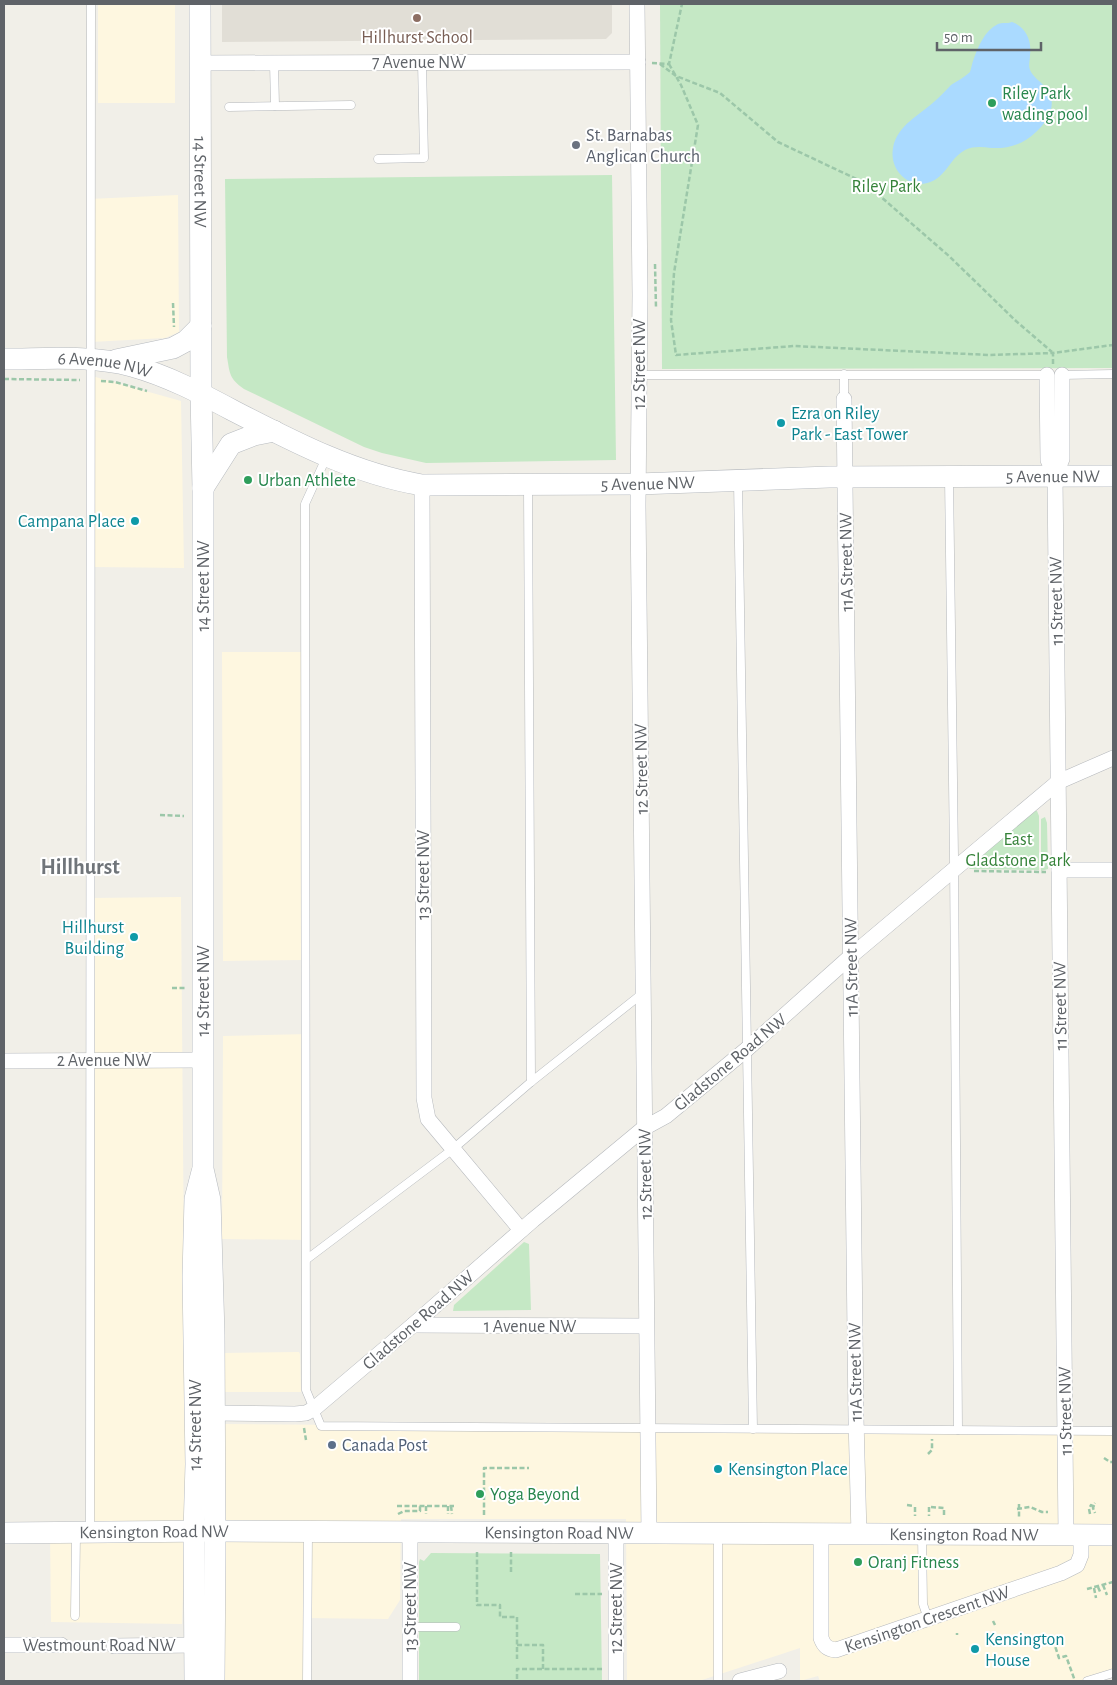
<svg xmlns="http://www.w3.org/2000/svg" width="1117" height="1685" font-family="'Alegreya Sans',sans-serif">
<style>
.commercial{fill:#fef7e0}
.education{fill:#e1ded6}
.green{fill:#c5e8c5}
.water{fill:#aadaff}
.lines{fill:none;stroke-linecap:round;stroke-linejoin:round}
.lane-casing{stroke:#b5b8bc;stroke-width:9}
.street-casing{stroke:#b5b8bc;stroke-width:16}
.secondary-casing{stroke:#b6babf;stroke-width:22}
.path{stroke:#9cc7a9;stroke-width:2.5;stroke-dasharray:5 2.5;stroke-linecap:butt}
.lane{stroke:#fff;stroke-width:8}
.street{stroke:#fff;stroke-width:15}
.secondary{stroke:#fff;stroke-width:21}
.education-dot{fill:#8d6e63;stroke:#fff;stroke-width:2}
.leisure-dot{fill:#2e9e5b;stroke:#fff;stroke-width:2}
.worship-dot{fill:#6b7280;stroke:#fff;stroke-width:2}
.culture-dot{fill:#0f9aa8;stroke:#fff;stroke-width:2}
.service-dot{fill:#5c6f8a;stroke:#fff;stroke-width:2}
.labels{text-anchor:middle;stroke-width:4;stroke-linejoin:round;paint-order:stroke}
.education-label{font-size:18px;fill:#785e54;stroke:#fff}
.street-label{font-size:18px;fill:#5f6368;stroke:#fff}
.leisure-label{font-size:18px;fill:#27864d;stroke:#fff;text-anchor:start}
.worship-label{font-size:18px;fill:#5b616d;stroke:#fff;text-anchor:start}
.park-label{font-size:18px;fill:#348238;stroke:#fff}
.culture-label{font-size:18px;fill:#0d838f;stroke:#fff;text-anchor:start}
.service-label{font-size:18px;fill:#4e5e75;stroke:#fff;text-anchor:start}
.district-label{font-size:22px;font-weight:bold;fill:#70757a;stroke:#fff}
</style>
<rect width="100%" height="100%" fill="#f1efe8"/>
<g class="commercial">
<rect x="98" y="4" width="77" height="99"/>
<polygon points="178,195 179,332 165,338 91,342 89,199"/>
<polygon points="92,376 181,401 184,568 93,567"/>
<polygon points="222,652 308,652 305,960 223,961"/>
<polygon points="181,897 186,1507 182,1624 51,1622 50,1532 89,1531 90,898"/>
<polygon points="309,1034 310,1240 222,1239 223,1036"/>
<polygon points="299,1352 300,1354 301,1392 223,1392 223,1353"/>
<polygon points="220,1424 1113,1431 1113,1674 1091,1681 820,1681 818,1676 800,1681 800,1648 699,1681 627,1681 626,1519 401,1519 400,1600 388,1619 304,1618 304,1681 220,1681"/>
</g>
<polygon class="education" points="222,4 612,4 612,33 606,39 222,42"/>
<g class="green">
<polygon points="660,4 1113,4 1113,368 662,369"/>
<path d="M612,175L616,460L426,463L382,453L364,447L244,389C229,378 230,374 227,357L225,179Z"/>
<polygon points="1033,811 1037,811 1039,816 1039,870 970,869 967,866"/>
<polygon points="1045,817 1047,823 1048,869 1041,871 1041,819"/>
<polygon points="524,1242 529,1244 531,1310 453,1311 454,1305"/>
<polygon points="431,1553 600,1554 602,1681 419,1681 419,1562 420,1559 424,1561"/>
</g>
<path class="water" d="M1012,22C1026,27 1032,41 1030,55C1030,61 1028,65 1030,70C1033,77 1040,81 1045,87C1059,102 1049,120 1036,132C1024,144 1008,149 991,148C982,147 974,146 965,150C954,156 950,166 942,174C920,197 888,176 893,148C897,125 920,115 935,101C941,96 946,90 951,85C957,81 965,77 970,72C971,69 972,64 973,61C978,47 984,31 998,24C1002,22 1007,24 1012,22Z"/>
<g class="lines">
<defs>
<g id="lane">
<polyline points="274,63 275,106"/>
<polyline points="229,107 351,105"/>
<polyline points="378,159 424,158 422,62"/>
<polyline points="844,374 844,399"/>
<polyline points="639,375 1049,375"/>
<polyline points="1061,375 1113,374"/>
<polyline points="326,458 305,504 306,1390 321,1426 1113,1431"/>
<polyline points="949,477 954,857 958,1430"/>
<polyline points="738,481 753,1429"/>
<polyline points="528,486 531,1082"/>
<polyline points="307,1259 453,1149 531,1082 643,993"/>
<polyline points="90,1532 91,4"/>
<polyline points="718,1534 718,1681"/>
<polyline points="922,1535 923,1604 928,1619"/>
<polyline points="75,1616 76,1534"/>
<polyline points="410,1627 456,1627"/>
<polyline points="307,1681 308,1533"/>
<polyline points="1087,1681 1113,1673"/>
</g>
<g id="street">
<polyline points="637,4 640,295 638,505 649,1534"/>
<polyline points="200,63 638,62"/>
<polyline points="1047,375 1048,460 1055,476 1066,1535"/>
<polyline points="844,399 856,1418 859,1535"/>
<polyline points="1055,476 1062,459 1062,375"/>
<polyline points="422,485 424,1098 428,1119 521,1230"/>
<polyline points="1059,870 1113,870"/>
<polyline points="4,1061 203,1060"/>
<polyline points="413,1325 646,1326"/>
<polyline points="215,1413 295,1414 306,1413 315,1408 413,1325 533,1220 644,1128 666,1116 747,1049 851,956 1058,782 1113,758"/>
<polyline points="410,1533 410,1681"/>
<polyline points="616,1534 616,1681"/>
<path d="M821,1535V1638C824,1646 827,1649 836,1650L1061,1573L1077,1565L1081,1555V1535"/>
<polyline points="4,1645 61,1645"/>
<polyline points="114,1646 195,1645"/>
<polyline points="740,1681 779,1671"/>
</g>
<g id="secondary">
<path id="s1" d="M200,4L201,393L203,488V1169L210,1200L214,1334L215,1552L214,1681"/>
<path id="s2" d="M4,359C46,359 90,355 132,366C168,376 200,393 232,410C292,441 355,474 422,485L638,484L829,477L1113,476"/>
<polyline points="116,360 173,348 186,341 201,326"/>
<polyline points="203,488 231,444 254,435 274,431"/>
<path id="s3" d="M4,1533L215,1531L1113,1535"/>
<polyline points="195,1681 194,1532 196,1464 193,1277 195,1199 202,1172"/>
</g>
</defs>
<use href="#lane" class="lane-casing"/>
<use href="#street" class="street-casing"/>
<use href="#secondary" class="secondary-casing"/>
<g class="path">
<polyline points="652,63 669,64 682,4"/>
<polyline points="660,64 676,76 720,93 778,142 865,183 949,256 1016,321 1052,352"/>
<polyline points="669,64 681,85 698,125 674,273 671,320 676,355 794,346 990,355 1053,353"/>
<polyline points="655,264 656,308"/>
<polyline points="173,303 174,327"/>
<polyline points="1053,364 1053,353 1113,345"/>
<polyline points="4,379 80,380"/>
<polyline points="101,381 115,382 147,391"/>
<polyline points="160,815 184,816"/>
<polyline points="974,871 1046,872"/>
<polyline points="172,988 185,988"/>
<polyline points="304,1428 306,1440"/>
<polyline points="928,1454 932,1450 932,1439"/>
<polyline points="1104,1458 1110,1462 1113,1462"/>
<polyline points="1019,1504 1019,1517"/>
<polyline points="907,1505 914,1506"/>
<polyline points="1094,1505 1093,1508 1095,1513"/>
<polyline points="397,1506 454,1506"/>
<polyline points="426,1506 426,1514"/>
<polyline points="448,1506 448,1514"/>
<polyline points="451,1506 452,1514"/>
<polyline points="915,1507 915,1516"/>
<polyline points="929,1507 929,1516"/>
<polyline points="931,1507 944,1508 944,1516"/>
<polyline points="1017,1509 1030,1507 1042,1512 1048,1512"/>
<polyline points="398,1514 404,1511 420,1511 420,1506"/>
<polyline points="1090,1514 1089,1509 1091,1505 1093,1506 1095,1503"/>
<polyline points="484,1515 484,1468 529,1468"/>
<polyline points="477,1552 477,1605 500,1605 500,1617 517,1617 517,1659"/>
<polyline points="511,1552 511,1573"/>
<polyline points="1103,1585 1107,1595"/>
<polyline points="1098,1587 1101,1594"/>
<polyline points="1094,1588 1096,1598"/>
<polyline points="1087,1589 1113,1582"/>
<polyline points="575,1594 602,1594"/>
<polyline points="993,1621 995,1625"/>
<polyline points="957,1633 957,1635"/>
<polyline points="1053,1640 1059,1658 1066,1656 1075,1681"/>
<polyline points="75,1645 100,1646"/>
<polyline points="517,1645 543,1645 543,1669"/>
<polyline points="517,1679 517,1669 602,1669"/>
</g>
<use href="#lane" class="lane"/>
<use href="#street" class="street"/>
<use href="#secondary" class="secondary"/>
</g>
<circle class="education-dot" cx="417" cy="18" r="5"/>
<g class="leisure-dot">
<circle cx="992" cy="103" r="5"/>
<circle cx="248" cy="480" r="5"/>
<circle cx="480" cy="1494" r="5"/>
<circle cx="858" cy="1562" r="5"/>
</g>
<circle class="worship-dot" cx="576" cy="145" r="5"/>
<g class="culture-dot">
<circle cx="781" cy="423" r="5"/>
<circle cx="135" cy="521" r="5"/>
<circle cx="134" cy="937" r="5"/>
<circle cx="718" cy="1469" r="5"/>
<circle cx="975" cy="1649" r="5"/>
</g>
<circle class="service-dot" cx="332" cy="1445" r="5"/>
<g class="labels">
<g class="education-label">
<text x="417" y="43">Hillhurst School</text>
</g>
<g class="street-label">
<text x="419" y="68">7 Avenue NW</text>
<text dy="6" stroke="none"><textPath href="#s1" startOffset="178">14 Street NW</textPath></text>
<text transform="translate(639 364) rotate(-90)" y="6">12 Street NW</text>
<text dy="6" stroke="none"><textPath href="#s2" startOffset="101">6 Avenue NW</textPath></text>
<text dy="6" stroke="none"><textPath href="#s2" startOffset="1074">5 Avenue NW</textPath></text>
<text dy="6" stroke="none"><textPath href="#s2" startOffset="669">5 Avenue NW</textPath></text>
<text transform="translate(846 562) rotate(-91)" y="6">11A Street NW</text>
<text transform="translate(203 586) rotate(-90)" y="6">14 Street NW</text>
<text transform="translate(1056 601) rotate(-91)" y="6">11 Street NW</text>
<text transform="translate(641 769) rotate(-91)" y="6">12 Street NW</text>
<text transform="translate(423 875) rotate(-90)" y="6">13 Street NW</text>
<text transform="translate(851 967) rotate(-91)" y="6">11A Street NW</text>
<text transform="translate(203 991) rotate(-90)" y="6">14 Street NW</text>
<text transform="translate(1060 1006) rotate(-91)" y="6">11 Street NW</text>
<text x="104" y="1066">2 Avenue NW</text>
<text transform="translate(730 1062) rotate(-40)" y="6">Gladstone Road NW</text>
<text transform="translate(645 1174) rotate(-91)" y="6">12 Street NW</text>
<text transform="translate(418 1320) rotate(-41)" y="6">Gladstone Road NW</text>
<text x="530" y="1332">1 Avenue NW</text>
<text transform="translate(855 1372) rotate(-91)" y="6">11A Street NW</text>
<text transform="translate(1065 1411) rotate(-91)" y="6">11 Street NW</text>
<text transform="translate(195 1425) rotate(-90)" y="6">14 Street NW</text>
<text dy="6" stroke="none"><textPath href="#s3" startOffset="150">Kensington Road NW</textPath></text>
<text dy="6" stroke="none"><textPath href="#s3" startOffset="555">Kensington Road NW</textPath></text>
<text dy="6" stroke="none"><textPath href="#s3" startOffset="960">Kensington Road NW</textPath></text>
<text transform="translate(410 1607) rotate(-90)" y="6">13 Street NW</text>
<text transform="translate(616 1608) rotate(-90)" y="6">12 Street NW</text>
<text transform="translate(927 1619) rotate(-19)" y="6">Kensington Crescent NW</text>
<text x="99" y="1651">Westmount Road NW</text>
</g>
<g class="leisure-label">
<text x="1002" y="99">Riley Park<tspan x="1002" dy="21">wading pool</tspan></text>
<text x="258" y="486">Urban Athlete</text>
<text x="490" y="1500">Yoga Beyond</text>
<text x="868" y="1568">Oranj Fitness</text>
</g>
<g class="worship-label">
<text x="586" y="141">St. Barnabas<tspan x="586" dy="21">Anglican Church</tspan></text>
</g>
<g class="park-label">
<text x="886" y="192">Riley Park</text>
<text x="1018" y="845">East<tspan x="1018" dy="21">Gladstone Park</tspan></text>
</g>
<g class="culture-label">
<text x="791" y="419">Ezra on Riley<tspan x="791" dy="21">Park - East Tower</tspan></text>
<text x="125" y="527" text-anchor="end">Campana Place</text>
<text x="124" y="933" text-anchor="end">Hillhurst<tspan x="124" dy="21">Building</tspan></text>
<text x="728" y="1475">Kensington Place</text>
<text x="985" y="1645">Kensington<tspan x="985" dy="21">House</tspan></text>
</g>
<g class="service-label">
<text x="342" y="1451">Canada Post</text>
</g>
<g class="district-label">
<text x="80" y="874">Hillhurst</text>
</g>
</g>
<rect width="1117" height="1685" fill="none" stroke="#5f6368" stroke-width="10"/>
<path d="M937 42v8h104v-8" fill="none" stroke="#5f6368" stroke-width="2.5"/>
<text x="944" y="42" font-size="15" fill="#5f6368" stroke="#ffffff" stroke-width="4" paint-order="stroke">50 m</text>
</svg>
